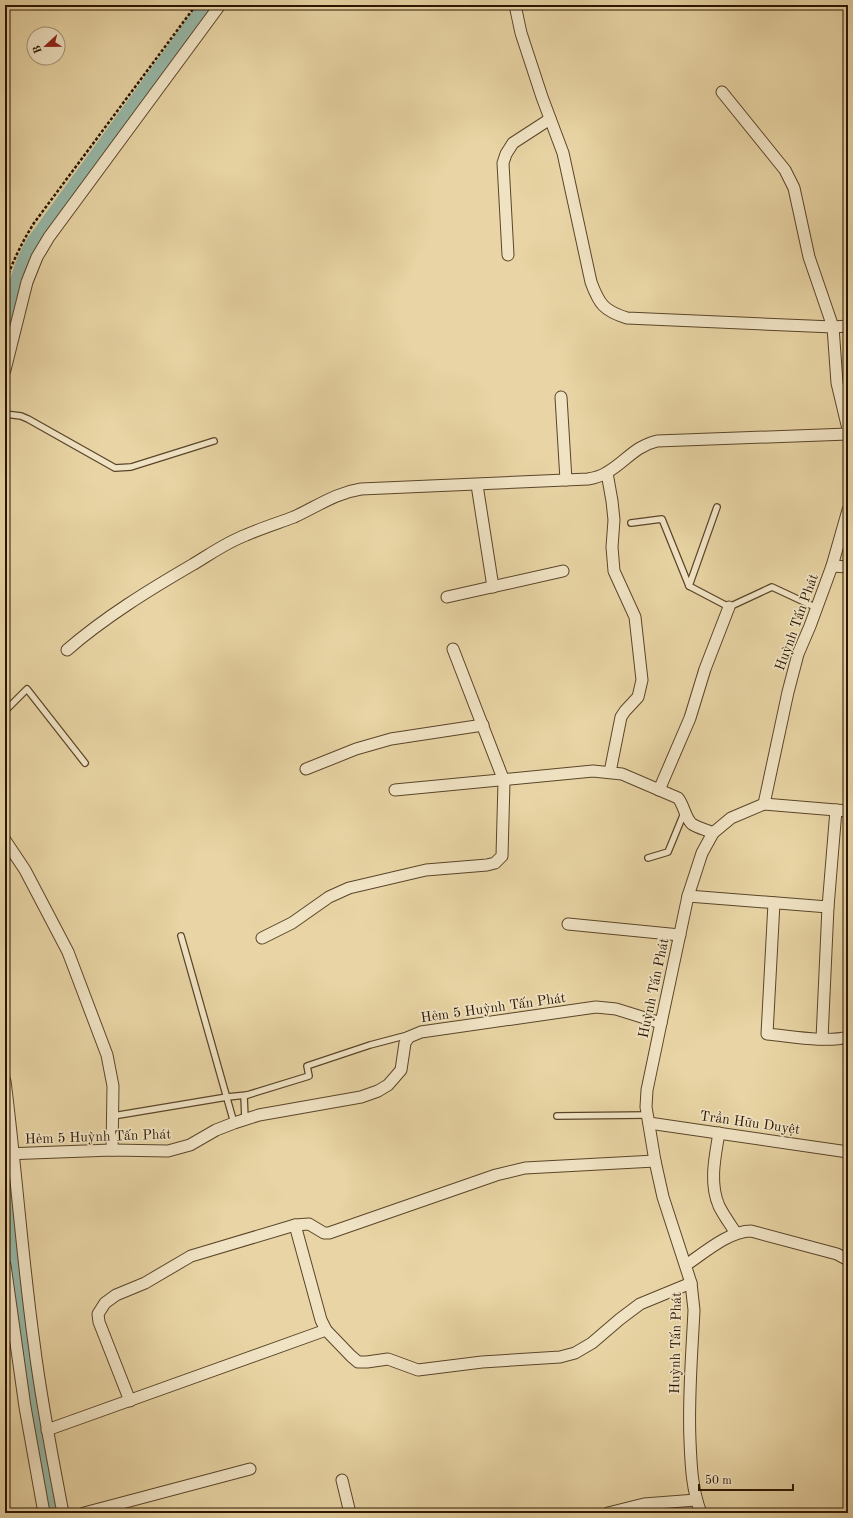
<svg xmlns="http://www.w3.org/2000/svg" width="853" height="1518" font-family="'Old Standard TT',serif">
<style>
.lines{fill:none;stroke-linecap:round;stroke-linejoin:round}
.canal{stroke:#97b8a8;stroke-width:13}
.lane-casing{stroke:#5a4529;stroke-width:8}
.street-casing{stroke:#5a4529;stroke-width:13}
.path{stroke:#2a1500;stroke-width:2.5;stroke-dasharray:3 2;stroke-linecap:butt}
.lane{stroke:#f0e3c4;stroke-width:5.5}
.street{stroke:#f0e3c4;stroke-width:11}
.labels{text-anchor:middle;stroke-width:3.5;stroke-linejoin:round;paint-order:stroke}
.street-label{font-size:14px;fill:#2a1500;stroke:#f0e3c4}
</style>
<rect width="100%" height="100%" fill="#e8d4a4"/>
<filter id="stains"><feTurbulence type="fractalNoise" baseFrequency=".005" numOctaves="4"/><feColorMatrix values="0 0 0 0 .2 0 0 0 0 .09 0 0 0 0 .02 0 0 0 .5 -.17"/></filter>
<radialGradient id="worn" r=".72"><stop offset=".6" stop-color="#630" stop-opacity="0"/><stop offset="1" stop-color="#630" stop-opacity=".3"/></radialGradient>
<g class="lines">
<g class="canal">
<path d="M5,328C12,299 17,268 32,243L205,5"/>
<polyline points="5,1172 37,1433 54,1513"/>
</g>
<defs>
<g id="lane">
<polyline points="5,414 21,416 28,419 115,468 131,467 214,441"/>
<polyline points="717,507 689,586 729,607 772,587 817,608"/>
<polyline points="631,523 662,519 689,586"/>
<polyline points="5,711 27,689 85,763"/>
<polyline points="648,858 668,852 684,813"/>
<polyline points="181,936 234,1123"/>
<polyline points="113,1116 227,1097 247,1095"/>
<polyline points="557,1116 647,1115"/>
<polyline points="245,1119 244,1096 309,1076 307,1066 370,1045 408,1035"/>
</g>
<g id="street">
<path d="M515,5L521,33L542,97L563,153L591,282C599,304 604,311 627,318L833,327L848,326"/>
<polyline points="722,92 785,170 794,188 809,257 833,327 837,383 848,429"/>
<polyline points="508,255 503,163 506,154 513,143 550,119"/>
<polyline points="5,370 27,282 37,257 49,237 220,5"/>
<polyline points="561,397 566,480"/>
<polyline points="607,473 612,501 614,520 612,547 614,571 635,617 642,680 638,697 625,711 621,717 610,772"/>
<polyline points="477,485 493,587"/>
<polyline points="832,566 848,567"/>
<polyline points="447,597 563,571"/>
<path d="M67,650C105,617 149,590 192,565C209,555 227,542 246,535C262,528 278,523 294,517C318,506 335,493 361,489L588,479C594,478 601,476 606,473C626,462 633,447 657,441L848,434"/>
<polyline points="306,769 356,749 391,739 483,725"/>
<path d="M395,790L593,771L622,774L678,798C684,805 685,818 692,824C698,828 707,830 713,833"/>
<polyline points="659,790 690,718 705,669 729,607"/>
<polyline points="764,804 788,692 798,654 810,626 832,566 848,510"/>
<polyline points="5,840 25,870 68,952 107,1055 113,1086 112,1150"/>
<polyline points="688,896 828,907"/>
<path d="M774,903L767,1034C790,1036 826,1043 848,1037"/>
<polyline points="568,924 680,935"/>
<polyline points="262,938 292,923 329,897 349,888 426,870 487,865 495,863 502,856 504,781 453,649"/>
<polyline points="822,1039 828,907 836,810"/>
<path d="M5,1081C16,1168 22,1256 34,1343C41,1400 52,1456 63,1513"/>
<polyline points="649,1123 848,1152"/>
<path d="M719,1133C715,1157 709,1183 719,1206C724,1216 730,1224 736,1233"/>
<polyline points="5,1154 112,1150 168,1151 190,1145 216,1130 234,1123 259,1115 361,1097 378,1091 388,1085 395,1077 401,1070 405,1043 409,1037 421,1032 596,1007 616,1009 661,1023"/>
<polyline points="295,1225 321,1320 326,1330"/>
<polyline points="5,1265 25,1407 44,1513"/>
<path d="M686,1265C704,1253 729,1231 751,1231L837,1254L848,1260"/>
<polyline points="130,1401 99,1322 98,1314 105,1303 116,1295 145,1283 191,1256 295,1225 309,1224 324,1233 329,1233 496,1175 525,1168 655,1161"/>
<polyline points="47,1430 326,1330 351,1356 358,1362 367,1362 388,1359 418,1370 482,1362 560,1357 575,1353 592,1343 620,1319 640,1304 691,1283"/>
<polyline points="342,1480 350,1513"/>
<polyline points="84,1513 250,1469"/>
<polyline points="608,1513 644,1504 696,1500"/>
<path d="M701,1513C692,1490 691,1466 690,1441C688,1397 692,1353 694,1310L691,1283L663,1197L655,1161L646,1107L647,1090L661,1023L688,896L702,853L713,833L731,818L764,804L848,811"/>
</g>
</defs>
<use href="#lane" class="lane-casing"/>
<use href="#street" class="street-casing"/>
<path class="path" d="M5,283C13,261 22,242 34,223L196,5"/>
<use href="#lane" class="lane"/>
<use href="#street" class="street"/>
</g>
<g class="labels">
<g class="street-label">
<text transform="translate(796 622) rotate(-70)" y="5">Huỳnh Tấn Phát</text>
<text transform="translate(653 988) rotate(-78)" y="5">Huỳnh Tấn Phát</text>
<text transform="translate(493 1007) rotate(-8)" y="5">Hẻm 5 Huỳnh Tấn Phát</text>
<text transform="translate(750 1122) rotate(8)" y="5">Trần Hữu Duyệt</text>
<text transform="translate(98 1136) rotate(-2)" y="5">Hẻm 5 Huỳnh Tấn Phát</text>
<text transform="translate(675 1343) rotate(-89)" y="5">Huỳnh Tấn Phát</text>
</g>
</g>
<rect width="853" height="1518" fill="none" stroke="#e8d4a4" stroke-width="20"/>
<rect x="6" y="6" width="841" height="1506" fill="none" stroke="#2a1500" stroke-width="2"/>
<rect x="10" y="10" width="833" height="1498" fill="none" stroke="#2a1500"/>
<g transform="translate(46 46) rotate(248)"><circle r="19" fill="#f0e3c4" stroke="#a19176"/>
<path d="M0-3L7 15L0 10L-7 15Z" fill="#8f2418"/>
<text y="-6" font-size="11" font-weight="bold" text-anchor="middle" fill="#2a1500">B</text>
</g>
<path d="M699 1484v6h94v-6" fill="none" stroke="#2a1500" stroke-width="2"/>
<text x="705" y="1484" font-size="12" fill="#2a1500" stroke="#f0e3c4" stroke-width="3" paint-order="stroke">50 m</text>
<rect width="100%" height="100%" filter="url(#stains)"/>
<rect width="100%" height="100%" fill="url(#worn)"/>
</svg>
